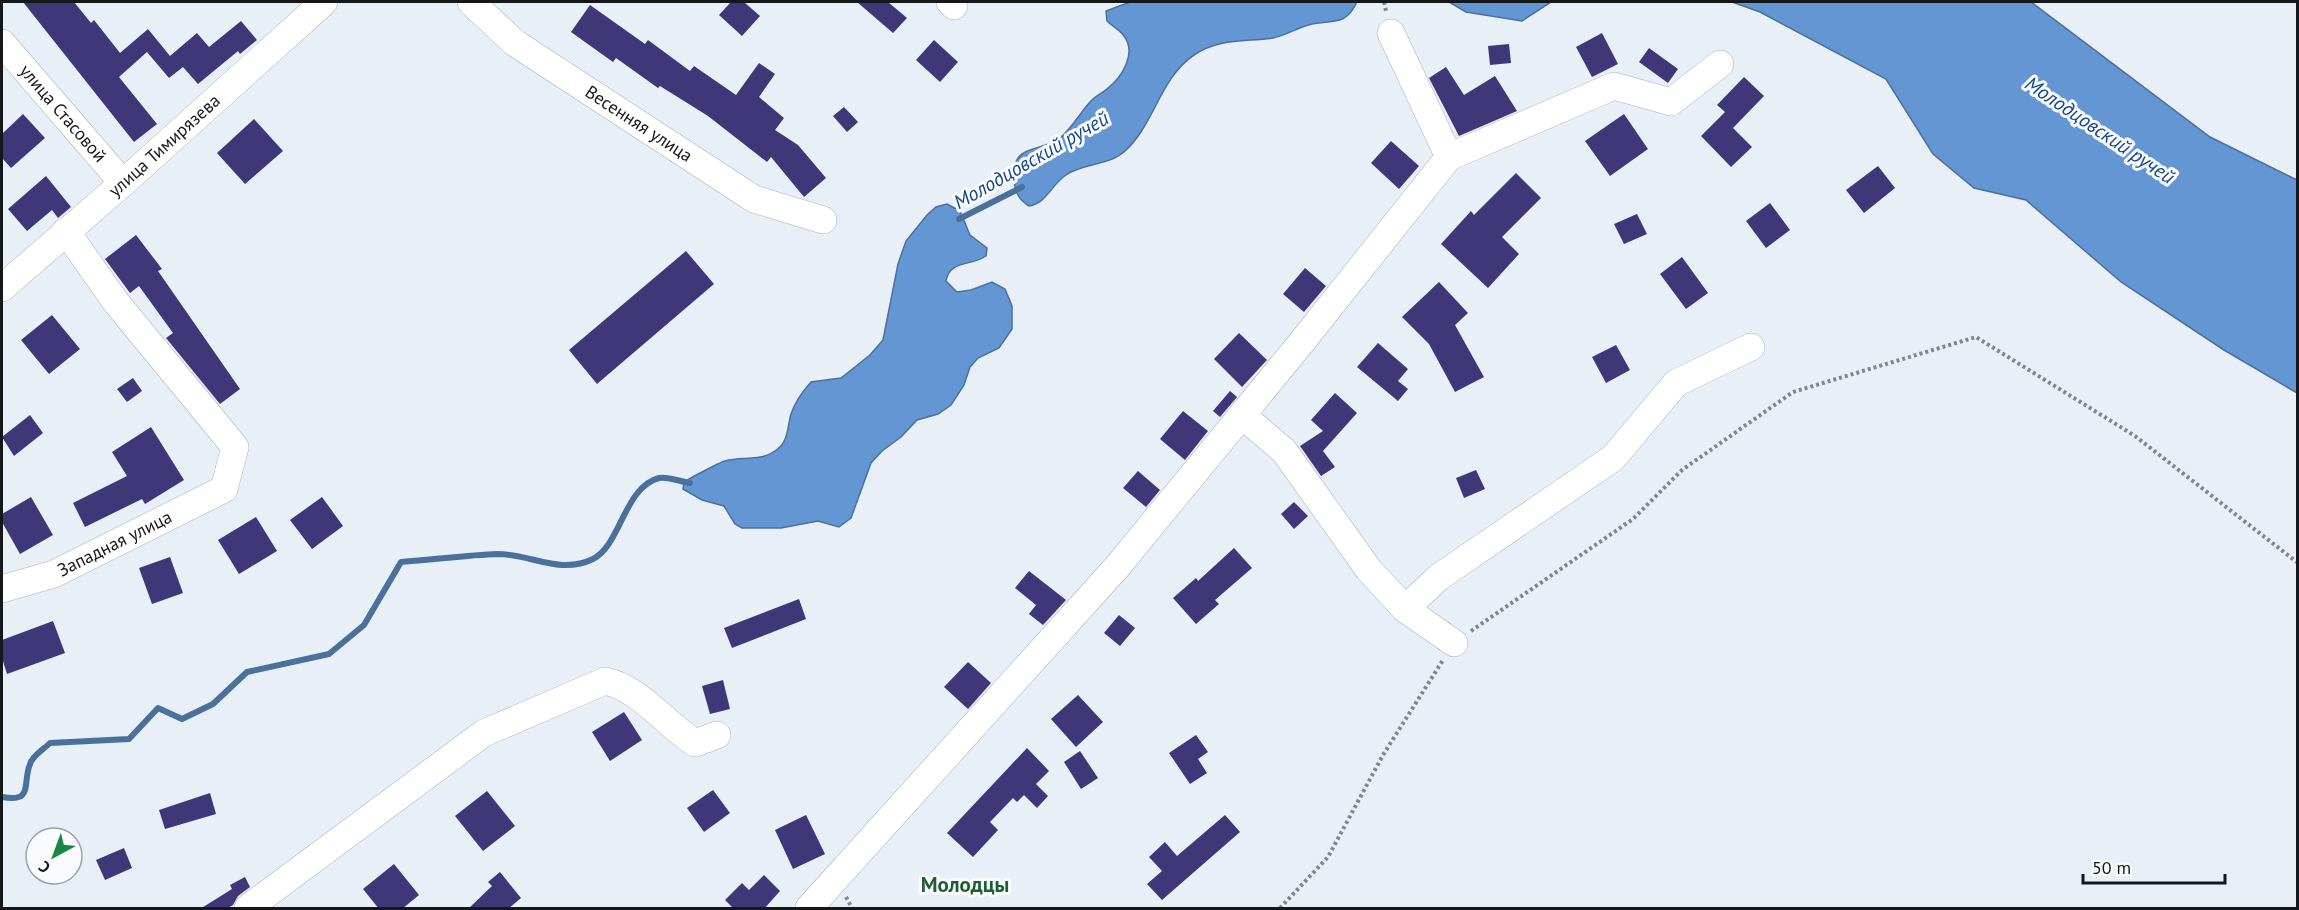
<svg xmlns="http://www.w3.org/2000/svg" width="2299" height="910" font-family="'PT Sans',sans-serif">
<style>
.water{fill:#6496d3;stroke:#4c709c;stroke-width:1.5}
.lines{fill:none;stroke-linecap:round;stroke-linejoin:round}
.stream{stroke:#4c709c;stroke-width:6}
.building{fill:#403778}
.minor-casing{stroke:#aab0b7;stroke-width:28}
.path{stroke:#81868b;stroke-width:4;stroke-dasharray:3 3;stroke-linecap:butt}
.minor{stroke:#fff;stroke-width:27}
.labels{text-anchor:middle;stroke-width:6;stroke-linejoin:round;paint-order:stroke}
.street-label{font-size:18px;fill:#15171a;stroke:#f9fbfe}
.water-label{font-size:20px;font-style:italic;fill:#144780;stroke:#f9fbfe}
.quarter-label{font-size:21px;font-weight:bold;fill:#1e5e2f;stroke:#f9fbfe}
</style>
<rect width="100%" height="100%" fill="#e8eff6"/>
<g class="water">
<path d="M1130,2H1357C1345,27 1334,19 1312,24C1299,27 1287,35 1273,38C1244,42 1220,38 1194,55C1160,78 1154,125 1125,151C1109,166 1082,163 1066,175C1051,185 1047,203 1029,206C1018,199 1015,192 1014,179C1011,142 1041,153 1060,138C1072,128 1080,113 1090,102C1095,96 1103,93 1108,88C1122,77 1137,53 1124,36C1120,30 1112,26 1107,21L1106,11Z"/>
<polygon points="1449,2 1551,2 1522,21 1466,12"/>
<polygon points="1732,2 2031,2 2210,137 2297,180 2297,393 2224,350 2121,282 2026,200 1974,188 1933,154 1886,79 1760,12"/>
<path d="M947,204L960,211L970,235L987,248L986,256C972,266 949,260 946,281L957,292L971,290L992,282L1005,289L1012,306V329L999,348L978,358L970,367L964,385L951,405L938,414L917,420L901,437L882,451L871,463L851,518L839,527L818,521L781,528H742L735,524L724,506L702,500L683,489L684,482C687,480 722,461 725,461C742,456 759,462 775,451C789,442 787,428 791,414C795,402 803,391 811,382L841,378L870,355L883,340L898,264L906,241L927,215L936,207Z"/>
</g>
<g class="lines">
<g class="stream">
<polyline points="959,219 1022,187"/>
<path d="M2,797C34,803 22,784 30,764C32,756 44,749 50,743L129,739L158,708L182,719L213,704L247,672L329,654L364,625L401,562C433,560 466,555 498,554C530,554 560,575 593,559C621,545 624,487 659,478C667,476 682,482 690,483"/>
</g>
</g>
<g class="building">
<polygon points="23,2 74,2 91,23 94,20 120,53 148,29 170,56 197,33 209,47 241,21 257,40 240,54 238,51 198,84 183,67 169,78 147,52 119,77 157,124 134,142"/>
<polygon points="731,2 744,2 760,16 742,36 719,15"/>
<polygon points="857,2 888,2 907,18 893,33"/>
<polygon points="590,5 645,44 648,40 690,71 694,66 736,95 759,63 775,74 759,97 784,118 775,130 798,145 826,178 804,197 771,157 767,162 708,116 660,86 658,88 616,58 613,62 571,32"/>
<polygon points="1602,33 1618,64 1592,77 1576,47"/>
<polygon points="934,40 958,62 940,82 916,60"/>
<polygon points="1509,44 1511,63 1490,65 1488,46"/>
<polygon points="1649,48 1678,69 1668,83 1639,62"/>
<polygon points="1446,67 1464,95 1495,76 1517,111 1459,136 1429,78"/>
<polygon points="1744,77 1764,96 1733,128 1752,147 1731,167 1701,136 1725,112 1717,105"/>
<polygon points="844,107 858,122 847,132 833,116"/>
<polygon points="23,114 45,138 11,168 2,158 2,134"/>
<polygon points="1624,114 1648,149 1610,176 1585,141"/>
<polygon points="254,119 283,151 245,184 217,153"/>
<polygon points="1391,141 1419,166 1399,189 1371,163"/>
<polygon points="1878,166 1895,188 1864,213 1846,190"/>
<polygon points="1516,173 1541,198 1502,237 1519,254 1488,288 1441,244 1471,211 1474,215"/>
<polygon points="46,176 71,207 58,218 52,210 27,231 8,209"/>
<polygon points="1770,203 1790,230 1766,248 1746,221"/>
<polygon points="1637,214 1647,234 1624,244 1614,224"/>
<polygon points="136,235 162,269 158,271 240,389 220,404 166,338 173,333 139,286 130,293 105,259"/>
<polygon points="686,251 714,284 597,384 569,350"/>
<polygon points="1682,257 1708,293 1686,309 1660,274"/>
<polygon points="1305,268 1326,286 1304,312 1283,294"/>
<polygon points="1439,282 1468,313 1455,325 1484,377 1455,392 1429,344 1402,317"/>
<polygon points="52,315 80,349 49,374 21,340"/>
<polygon points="1239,333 1267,360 1242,387 1214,359"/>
<polygon points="1378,343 1408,369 1398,381 1408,389 1398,401 1357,367"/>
<polygon points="1616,345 1630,370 1606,383 1592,357"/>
<polygon points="133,378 142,391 127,402 117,389"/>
<polygon points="1230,391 1237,397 1220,417 1213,411"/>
<polygon points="1335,393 1357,413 1323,451 1335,467 1321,476 1300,446 1323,431 1311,420"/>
<polygon points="1183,411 1208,431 1185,460 1160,439"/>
<polygon points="30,415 43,433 14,456 2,437"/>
<polygon points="151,427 184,480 145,504 142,499 85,527 73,503 127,476 112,452"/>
<polygon points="1476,470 1485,489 1464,498 1456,478"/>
<polygon points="1138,471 1160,490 1146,507 1123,488"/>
<polygon points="31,497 53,535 20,554 2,522 2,514"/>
<polygon points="322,497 343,526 312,549 290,520"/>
<polygon points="1294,502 1308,516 1294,529 1281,514"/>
<polygon points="256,517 277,551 239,574 218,540"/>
<polygon points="1234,548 1252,568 1215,600 1219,604 1196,624 1173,598 1196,578 1198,581"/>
<polygon points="170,557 183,593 152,604 139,568"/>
<polygon points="1029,571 1066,600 1043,625 1029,614 1036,605 1015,588"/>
<polygon points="799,599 806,619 732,648 724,628"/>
<polygon points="1119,615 1135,628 1120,646 1104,633"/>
<polygon points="53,621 65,653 7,674 2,658 2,640"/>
<polygon points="968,662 991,683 968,709 944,687"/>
<polygon points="723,680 730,709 710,714 702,686"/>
<polygon points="1078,695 1103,722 1076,747 1051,719"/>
<polygon points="624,712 642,740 610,761 592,732"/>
<polygon points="1196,735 1208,752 1198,759 1207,773 1190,784 1169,753"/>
<polygon points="1027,748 1049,771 1036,784 1048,796 1037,808 1024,795 1017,802 1013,798 990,822 998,830 973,857 947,833"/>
<polygon points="1080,751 1098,778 1081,789 1064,762"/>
<polygon points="713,790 730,813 704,832 687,808"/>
<polygon points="487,791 515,826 483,851 455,816"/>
<polygon points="210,793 216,814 165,829 159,810"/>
<polygon points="806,815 825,854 793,869 775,830"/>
<polygon points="1225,815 1240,832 1162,900 1147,884 1162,871 1149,857 1165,842 1177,856"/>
<polygon points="124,848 132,868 105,880 96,860"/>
<polygon points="394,864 419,895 402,909 379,909 363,889"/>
<polygon points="500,872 521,898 508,909 468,909 492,886 488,882"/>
<polygon points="764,875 780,891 764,909 734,909 725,900 742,883 749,890"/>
<polygon points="245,877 250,887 238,896 233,905 226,909 200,909 232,889 230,885"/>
</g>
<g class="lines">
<defs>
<g id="minor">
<path id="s1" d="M471,2L515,43L754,199L823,220"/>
<polyline points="950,2 954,6"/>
<polyline points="1391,33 1449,157"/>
<path id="s2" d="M2,43L123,183"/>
<path id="s3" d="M2,288L123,183L324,2"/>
<polyline points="1242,415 1284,451 1369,570 1405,609"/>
<path id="s4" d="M2,589L54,574L224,489L235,447L115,301L66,231"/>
<polyline points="1454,643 1405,609 1439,577 1613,458 1676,383 1751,347"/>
<path d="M248,908L484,733L605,681C640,688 665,724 695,743L717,735"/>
<polyline points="809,908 1117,567 1297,348 1449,157 1614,86 1671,102 1720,64"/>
</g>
</defs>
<use href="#minor" class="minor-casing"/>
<g class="path">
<polyline points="1384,2 1386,11"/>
<polyline points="1471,631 1633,519 1682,470 1793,392 1976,337 2135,436 2298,563"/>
<polyline points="846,897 852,908"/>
<polyline points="1280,908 1328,857 1383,755 1443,660"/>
</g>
<use href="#minor" class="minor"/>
</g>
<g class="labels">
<g class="street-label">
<text dy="6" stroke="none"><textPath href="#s2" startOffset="93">улица Стасовой</textPath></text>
<text dy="6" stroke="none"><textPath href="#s1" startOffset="208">Весенняя улица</textPath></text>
<text dy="6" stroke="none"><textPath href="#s3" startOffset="216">улица Тимирязева</textPath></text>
<text dy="6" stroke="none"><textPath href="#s4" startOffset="122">Западная улица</textPath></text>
</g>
<g class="water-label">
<text transform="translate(2100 130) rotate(34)" y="7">Молодцовский ручей</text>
<text transform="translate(1031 160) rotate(-30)" y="7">Молодцовский ручей</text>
</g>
<g class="quarter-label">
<text x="965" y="892">Молодцы</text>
</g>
</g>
<rect width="2299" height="910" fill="none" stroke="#15171a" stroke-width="6"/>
<g transform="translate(54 856) rotate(221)"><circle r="28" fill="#f9fbfe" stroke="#9ea0a3" stroke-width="1.5"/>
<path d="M0-4.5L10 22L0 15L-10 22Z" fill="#1a873f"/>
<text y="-9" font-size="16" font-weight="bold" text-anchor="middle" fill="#15171a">С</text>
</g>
<path d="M2083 874v9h142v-9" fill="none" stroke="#15171a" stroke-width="3"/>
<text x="2092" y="874" font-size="18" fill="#15171a" stroke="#f9fbfe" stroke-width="4.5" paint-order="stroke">50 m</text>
</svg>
